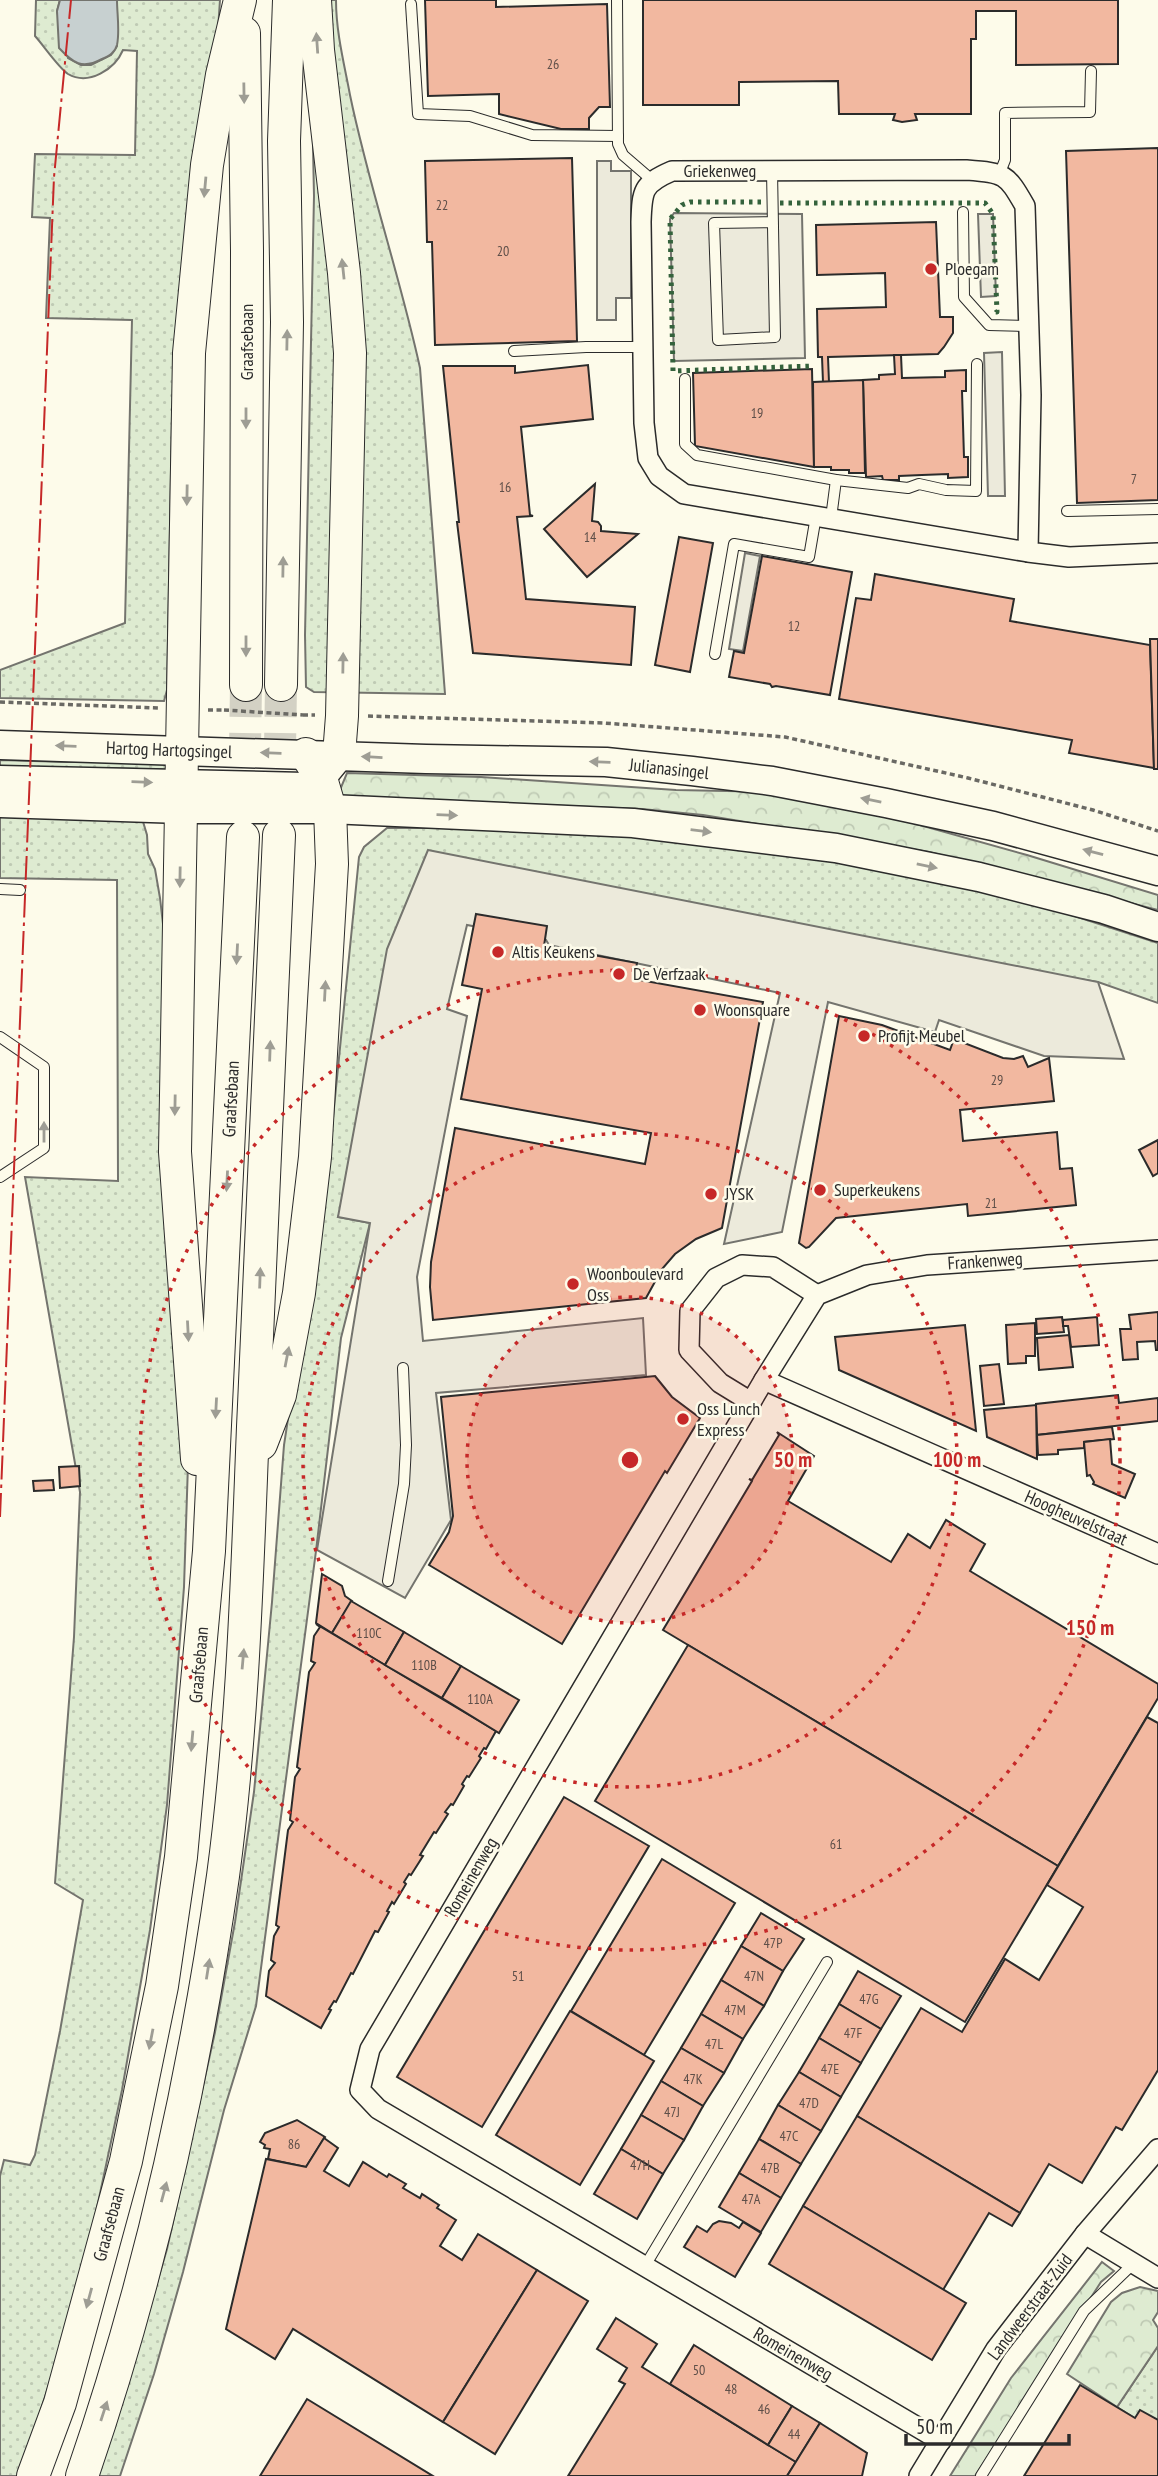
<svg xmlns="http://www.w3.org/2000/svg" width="1158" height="2476" font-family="'PT Sans Narrow',sans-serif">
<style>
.green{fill:url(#green-dots);stroke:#74746e;stroke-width:2}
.forest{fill:url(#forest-crowns);stroke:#74746e;stroke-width:2}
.parking{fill:#eceadb;stroke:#74746e;stroke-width:2}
.water{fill:#c7d0d0;stroke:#74746e;stroke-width:2}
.building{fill:#f2b8a0;stroke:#2b2b2b;stroke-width:2}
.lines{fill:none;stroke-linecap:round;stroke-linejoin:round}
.primary-tunnel{stroke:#d3d1c4;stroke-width:32;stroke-dasharray:32 16;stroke-linecap:butt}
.lane-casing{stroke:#2b2b2b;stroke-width:12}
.street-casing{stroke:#2b2b2b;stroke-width:22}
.secondary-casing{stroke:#2b2b2b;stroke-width:31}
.primary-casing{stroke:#2b2b2b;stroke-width:34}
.path{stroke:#6a6964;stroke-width:3.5;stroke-dasharray:5 3.5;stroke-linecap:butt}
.lane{stroke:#fdfbea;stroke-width:10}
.street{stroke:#fdfbea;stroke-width:19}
.secondary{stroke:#fdfbea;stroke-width:28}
.primary{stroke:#fdfbea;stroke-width:32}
.path-bridge{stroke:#6a6964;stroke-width:3.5;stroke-dasharray:5 3.5;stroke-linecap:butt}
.hedge{stroke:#34623c;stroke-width:5;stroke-dasharray:3.5 5;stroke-linecap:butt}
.power{stroke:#c62828;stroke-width:2;stroke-dasharray:24 5 3.5 5;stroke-linecap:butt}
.oneway{fill:#9e9d94}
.ring{fill:none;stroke:#c62828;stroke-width:3.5;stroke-dasharray:3.5 7}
.poi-dot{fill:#c62828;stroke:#fdfbea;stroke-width:2.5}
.labels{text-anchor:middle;stroke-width:5;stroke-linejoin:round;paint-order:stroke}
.number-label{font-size:14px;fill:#5d4e48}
.street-label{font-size:18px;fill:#2b2b2b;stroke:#fdfbea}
.poi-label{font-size:18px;fill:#2b2b2b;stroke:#fdfbea;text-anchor:start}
.centre{fill:#c62828;stroke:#fdfbea;stroke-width:3.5}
.ring-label{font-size:21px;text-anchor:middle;font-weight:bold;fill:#c62828;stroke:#fdfbea;stroke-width:5;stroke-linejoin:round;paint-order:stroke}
</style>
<defs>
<pattern id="green-dots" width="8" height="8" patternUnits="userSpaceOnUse" patternTransform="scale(1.75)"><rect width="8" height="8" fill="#deebd1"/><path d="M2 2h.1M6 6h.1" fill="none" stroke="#bfcab4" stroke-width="1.8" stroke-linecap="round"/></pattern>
<pattern id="forest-crowns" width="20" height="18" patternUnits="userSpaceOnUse" patternTransform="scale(1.75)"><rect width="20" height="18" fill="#deebd1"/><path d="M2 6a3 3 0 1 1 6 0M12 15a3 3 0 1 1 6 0" fill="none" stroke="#bfcab4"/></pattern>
</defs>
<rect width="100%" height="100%" fill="#fdfbea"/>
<g class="green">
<path d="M36,0H60L57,11L68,58L81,65H91L111,55L117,46V0H220L214,89L172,416L167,690L164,701L0,698V670L125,623L132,320L46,318L50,218L32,217L35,154L135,155L137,51L123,50C115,69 89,86 68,74C58,67 44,46 35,36Z"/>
<path d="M310,0H336C336,32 344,63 350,95C369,187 400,276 420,368L445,694L314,692L306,687L305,635L314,196Z"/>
<polygon points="174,758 176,770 104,768 0,774 0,760 67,762"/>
<polygon points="0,814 141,815 147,835 148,854 155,869 160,898 169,977 188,1464 184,1587 167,1805 150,1930 122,2090 81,2283 20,2476 0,2476 0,2176 4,2160 30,2165 35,2155 60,2031 83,1900 55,1883 74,1637 80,1492 25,1177 118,1181 117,880 0,878"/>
<polygon points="387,828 517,828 606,833 796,854 972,888 1059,911 1158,943 1158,1003 1098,982 469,880 338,1217 370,1223 341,1338 316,1551 256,2006 224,2110 183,2272 154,2374 120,2476 97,2476 120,2409 167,2249 215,2032 235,1922 254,1792 272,1602 284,1445 331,1138 359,857 364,847"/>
<polygon points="1158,2346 1158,2433 1117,2407"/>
</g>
<g class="forest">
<polygon points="347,773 481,777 676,790 771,792 909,822 1027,855 1158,895 1158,910 929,852 703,815 642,809 337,797"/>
<polygon points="1102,2262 1114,2271 1101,2282 975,2476 950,2476 1011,2378"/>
<polygon points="1140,2287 1158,2291 1158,2312 1153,2320 1158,2328 1158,2346 1117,2407 1067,2374 1111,2302 1122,2293"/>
</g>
<g class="parking">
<polygon points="597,161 611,161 611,171 631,171 631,298 616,298 616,320 597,320"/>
<polygon points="674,213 802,214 805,358 674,361 670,219"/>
<polygon points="978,214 993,214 996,296 981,297"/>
<polygon points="1002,352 1005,496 988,496 984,353"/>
<polygon points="745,553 760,556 743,651 729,649"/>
<polygon points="428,850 1098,982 1124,1059 1044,1056 939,1020 935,1032 828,1002 782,1232 724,1244 780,993 549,945 546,940 467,925 447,1009 467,1016 417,1277 423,1341 643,1318 646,1375 436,1393 451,1520 405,1598 317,1550 370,1223 338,1217 387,949"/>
</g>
<path class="water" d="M60,0H117C117,14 120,31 117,45C115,53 109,56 102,59C82,70 73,63 59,48L57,11Z"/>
<g class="building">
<polygon points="425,0 496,0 496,7 607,4 610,107 599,107 589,118 589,129 561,129 499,114 499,94 428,96"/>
<polygon points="643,0 1118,0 1118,64 1016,65 1016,11 976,11 976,39 971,39 971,114 915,114 917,120 902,122 893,120 895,114 839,114 838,81 739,82 739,105 643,105"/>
<polygon points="1158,148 1158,500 1077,503 1066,151"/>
<polygon points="572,158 577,341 435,345 432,242 427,242 425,161"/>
<polygon points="936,222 940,317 953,317 953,333 944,347 938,354 828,357 829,382 823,382 822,357 818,357 817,309 886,307 885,273 817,275 816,225"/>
<polygon points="894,355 901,355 902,378 945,377 945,371 966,370 966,391 962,391 964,457 968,457 968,477 948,478 948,474 922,475 899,476 899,480 883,480 882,476 866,477 863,380 879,379 879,375 895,374"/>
<polygon points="588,365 593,419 521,427 530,515 533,516 517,517 526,599 635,607 631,665 473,653 457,522 459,522 443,366 515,366 515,373"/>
<polygon points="812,369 814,467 695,446 693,373"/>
<polygon points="863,380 865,473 849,473 849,470 831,470 831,467 814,467 813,382"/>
<polygon points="595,484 592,521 598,522 601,526 601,531 638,534 587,577 544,529"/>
<polygon points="679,537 713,543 690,672 655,665"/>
<polygon points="762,556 852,572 830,695 776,686 772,687 770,684 729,677 734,651 744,653"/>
<polygon points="875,574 1014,599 1010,621 1150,645 1154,768 1069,753 1072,740 839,699 856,598 871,600"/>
<polygon points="1150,639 1158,639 1158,769 1154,769"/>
<polygon points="476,914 547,926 544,946 637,963 634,979 763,1002 722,1228 696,1239 675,1254 662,1269 646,1298 433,1320 430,1287 431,1262 455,1128 645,1164 651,1133 461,1099 482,989 462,985"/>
<polygon points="839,1016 882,1025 950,1050 954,1039 1003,1058 1014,1059 1023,1056 1028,1067 1049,1058 1054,1101 960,1110 963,1141 1057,1132 1060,1169 1072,1168 1076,1205 968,1216 967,1204 836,1218 809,1247 806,1248 799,1243"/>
<polygon points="1158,1140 1158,1173 1153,1176 1139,1150"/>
<polygon points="1158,1312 1158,1350 1156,1350 1155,1341 1137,1342 1138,1359 1123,1360 1120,1329 1131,1329 1129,1315"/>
<polygon points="1062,1317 1064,1332 1037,1334 1036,1319"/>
<polygon points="1097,1317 1099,1345 1071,1347 1068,1326 1063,1326 1063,1320"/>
<polygon points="1035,1323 1035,1356 1026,1356 1026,1363 1008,1364 1006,1325"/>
<polygon points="965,1325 976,1431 839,1370 835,1337"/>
<polygon points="1069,1335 1073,1367 1039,1370 1037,1338"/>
<polygon points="999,1364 1004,1404 984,1406 980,1366"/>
<polygon points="655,1376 672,1397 700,1418 667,1473 665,1471 562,1644 429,1565 449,1532 453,1516 441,1397"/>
<polygon points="1118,1395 1119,1403 1158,1398 1158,1421 1037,1435 1036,1404"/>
<polygon points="1036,1405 1037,1459 987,1437 984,1410"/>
<polygon points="1112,1427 1114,1439 1084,1442 1084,1448 1058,1450 1058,1454 1038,1455 1037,1435"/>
<polygon points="777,1432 814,1456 788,1501 891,1562 908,1534 930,1548 946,1520 985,1544 970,1571 1158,1684 1158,1698 1058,1866 663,1630 752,1481 749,1479 752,1480 779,1435"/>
<polygon points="1110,1439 1112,1464 1135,1474 1125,1498 1093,1484 1094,1482 1090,1475 1087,1476 1084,1442"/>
<polygon points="79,1466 80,1486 60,1488 59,1467"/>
<polygon points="53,1480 54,1490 34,1491 33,1481"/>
<polygon points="322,1574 342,1586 345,1596 352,1601 332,1633 316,1623"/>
<polygon points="351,1601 404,1632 385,1665 332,1633"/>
<polygon points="316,1624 496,1731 486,1749 484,1748 479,1756 481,1758 469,1777 467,1776 462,1784 464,1786 453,1805 451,1804 445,1812 448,1814 436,1833 434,1832 420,1855 423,1856 411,1875 409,1874 404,1882 406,1884 394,1904 392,1902 387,1911 389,1912 378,1932 375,1931 353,1974 351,1973 336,2002 334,2001 329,2009 331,2010 321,2028 266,1996 269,1971 275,1963 271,1960 274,1936 279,1927 276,1925 288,1830 293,1822 290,1820 295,1777 300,1769 297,1767 309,1672 315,1663 311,1661 314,1636 320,1627"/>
<polygon points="404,1632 461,1666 442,1698 385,1665"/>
<polygon points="688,1645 1058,1866 965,2022 595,1801"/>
<polygon points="461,1666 519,1700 499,1733 442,1698"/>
<polygon points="1147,1717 1158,1723 1158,2070 1122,2130 1116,2127 1082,2183 1049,2164 1020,2213 857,2116 921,2008 962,2032 1005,1959 1039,1980 1083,1907 1047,1885"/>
<polygon points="564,1797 649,1846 482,2127 397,2077"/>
<polygon points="662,1859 735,1903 644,2055 571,2011"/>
<polygon points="761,1913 804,1939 783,1971 741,1946"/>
<polygon points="741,1946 783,1971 764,2006 721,1980"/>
<polygon points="858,1971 901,1996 881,2029 839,2004"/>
<polygon points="721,1980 764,2006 743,2039 701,2014"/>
<polygon points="839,2004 881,2029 861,2063 819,2038"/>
<polygon points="570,2011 654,2061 580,2185 496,2135"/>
<polygon points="701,2014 743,2039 724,2073 681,2048"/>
<polygon points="819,2038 861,2063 841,2097 799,2072"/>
<polygon points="681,2048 724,2073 703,2106 661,2081"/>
<polygon points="799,2072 841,2097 821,2131 778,2105"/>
<polygon points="661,2081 703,2106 684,2140 641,2115"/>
<polygon points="778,2105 821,2131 801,2164 759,2139"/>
<polygon points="641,2115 684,2140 663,2174 621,2149"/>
<polygon points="857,2116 1020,2213 1012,2226 989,2213 943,2290 803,2206"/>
<polygon points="297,2120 325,2137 306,2167 268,2159 270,2149 264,2148 265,2145 260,2142 265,2133"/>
<polygon points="324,2138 338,2148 324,2171 349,2186 363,2162 387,2177 389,2174 406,2184 403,2188 420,2198 422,2194 439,2205 437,2208 456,2220 440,2246 462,2260 478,2234 537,2270 443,2422 293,2329 275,2359 226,2329 266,2159 306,2167"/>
<polygon points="759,2139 801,2164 781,2198 739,2173"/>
<polygon points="621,2149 663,2174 637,2219 594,2194"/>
<polygon points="739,2173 781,2198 761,2232 719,2207"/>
<polygon points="803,2206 966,2303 932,2360 769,2264"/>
<polygon points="719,2221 731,2223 739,2228 743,2222 761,2233 735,2277 684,2247 697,2226 707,2232 713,2224"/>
<polygon points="537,2270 588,2301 495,2454 443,2422"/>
<polygon points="616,2318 657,2344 642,2367 796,2462 787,2476 568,2476 625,2384 619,2381 627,2368 597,2349"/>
<polygon points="694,2345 792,2406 768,2445 670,2384"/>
<polygon points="1080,2385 1135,2418 1140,2410 1158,2420 1158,2476 1024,2476"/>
<polygon points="307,2399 433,2476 260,2476"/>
<polygon points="792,2406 820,2423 796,2462 768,2445"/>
<polygon points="820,2423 867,2453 862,2476 787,2476"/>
</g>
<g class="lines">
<g class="primary-tunnel">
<polyline points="244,813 246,685"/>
<polyline points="279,813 281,685"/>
</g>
<defs>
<g id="lane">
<polyline points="617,0 618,144 623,155 652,180"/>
<polyline points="411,4 418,114 470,116 532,135 618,136"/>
<polyline points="772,171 775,337 718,340 714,223 773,222"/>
<polyline points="999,175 1005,160 1005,113 1090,112 1091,71"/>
<polyline points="963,212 964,297 989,325 1028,326"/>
<polyline points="514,351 586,347 643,347"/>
<polyline points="685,379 685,444 697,455 836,480 908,488 919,484 946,490 976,491 977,364"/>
<polyline points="1067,511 1158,509"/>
<polyline points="831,518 836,480"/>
<polyline points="715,654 734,544 809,557 816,516"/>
<polyline points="0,889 20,890"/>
<polyline points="0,1037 44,1067 44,1148 0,1177"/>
<polyline points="388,1581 404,1484 406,1445 403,1368"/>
<polyline points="645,2266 827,1962"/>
<polyline points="981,2476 1084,2311 1134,2263"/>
</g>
<g id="street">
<path d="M1028,552L1031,395L1025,206C1006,173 1005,173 966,170L672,171C642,184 642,191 641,222L644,423L648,458L659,476L684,494L1028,552L1069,557L1158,553"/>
<polyline points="764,1380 1158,1554"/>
<polyline points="751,1402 720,1383 689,1350 690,1311 716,1278 742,1265 773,1267 817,1295"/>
<polyline points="1085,2234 1158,2278"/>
<polyline points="941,2441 378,2109 360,2090 370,2049 764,1380 817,1295 867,1275 927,1265 1158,1250"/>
<polyline points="919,2476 996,2349 1085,2234 1158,2149"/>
</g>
<g id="secondary">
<polyline points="0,745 426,759 606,762 692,771 772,781 886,803 993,826 1158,871"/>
<polyline points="0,780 305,787 321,778 335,761"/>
<polyline points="0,803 181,809 330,809 633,823 836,848 979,877 1104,909 1158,927"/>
</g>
<g id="primary">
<polyline points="315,0 318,50 344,273 350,353 342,716 339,755"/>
<polyline points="244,33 247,251 246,685"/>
<polyline points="281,685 287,322 284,141 289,0"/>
<polyline points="261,1444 280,1395 299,1293 315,1157 332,864 330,809 321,778 306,754"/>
<polyline points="197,1459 175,1152 189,353 207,165 222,75 240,0"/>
<polyline points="33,2476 60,2403 126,2161 162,1986 181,1857 209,1551 243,837"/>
<path d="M82,2476C149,2282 194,2079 223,1876C243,1727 247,1577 253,1427C262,1230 270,1033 279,835"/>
</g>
</defs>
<use href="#lane" class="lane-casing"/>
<use href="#street" class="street-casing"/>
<use href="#secondary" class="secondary-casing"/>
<use href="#primary" class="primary-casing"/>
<g class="path">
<polyline points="0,702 159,708"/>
<polyline points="208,710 224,710"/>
<polyline points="303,715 315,715"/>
<polyline points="368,716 604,723 785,737 968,778 1093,810 1158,831"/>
</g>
<use href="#lane" class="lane"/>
<use href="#street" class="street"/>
<use href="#secondary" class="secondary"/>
<use href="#primary" class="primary"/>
<polyline class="path-bridge" points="224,710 303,715"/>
<g class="hedge">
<polyline points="761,202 690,202 682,205 670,219 673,371 813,366"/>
<polyline points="780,203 985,203 993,214 997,312 992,312"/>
</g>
<polyline class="power" points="0,1517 54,177 71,0"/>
</g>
<defs><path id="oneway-solid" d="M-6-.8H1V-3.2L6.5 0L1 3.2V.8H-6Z" transform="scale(1.75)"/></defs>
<g class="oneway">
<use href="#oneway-solid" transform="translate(317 43) rotate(-94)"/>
<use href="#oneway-solid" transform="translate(244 93) rotate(89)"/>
<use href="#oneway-solid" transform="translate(205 187) rotate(95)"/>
<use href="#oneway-solid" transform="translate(343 269) rotate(-96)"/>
<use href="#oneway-solid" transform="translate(287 340) rotate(-89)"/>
<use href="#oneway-solid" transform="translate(246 418) rotate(90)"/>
<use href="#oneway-solid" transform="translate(187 495) rotate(91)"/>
<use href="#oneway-solid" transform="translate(283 567) rotate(-89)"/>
<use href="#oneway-solid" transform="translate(246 646) rotate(90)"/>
<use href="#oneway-solid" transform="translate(343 663) rotate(-89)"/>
<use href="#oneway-solid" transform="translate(66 746) rotate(-178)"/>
<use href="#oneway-solid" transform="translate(271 753) rotate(-178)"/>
<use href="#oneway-solid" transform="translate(372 757) rotate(-177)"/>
<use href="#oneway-solid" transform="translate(600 762) rotate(-178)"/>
<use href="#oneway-solid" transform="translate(142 782) rotate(2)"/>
<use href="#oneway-solid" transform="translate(871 800) rotate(-169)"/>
<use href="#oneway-solid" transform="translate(447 815) rotate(2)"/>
<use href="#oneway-solid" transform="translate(701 831) rotate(7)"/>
<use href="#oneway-solid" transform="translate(1093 852) rotate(-165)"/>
<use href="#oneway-solid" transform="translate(927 866) rotate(12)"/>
<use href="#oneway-solid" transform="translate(180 877) rotate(91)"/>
<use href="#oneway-solid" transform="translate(237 954) rotate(93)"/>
<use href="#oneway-solid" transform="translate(325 991) rotate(-87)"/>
<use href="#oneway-solid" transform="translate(270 1051) rotate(-88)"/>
<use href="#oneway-solid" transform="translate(175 1105) rotate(91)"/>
<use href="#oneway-solid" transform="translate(44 1132) rotate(-90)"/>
<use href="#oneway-solid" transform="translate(227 1181) rotate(93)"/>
<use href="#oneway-solid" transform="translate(260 1278) rotate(-88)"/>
<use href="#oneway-solid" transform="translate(188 1331) rotate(87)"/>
<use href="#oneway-solid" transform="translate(287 1357) rotate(-79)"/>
<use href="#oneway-solid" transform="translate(216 1408) rotate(93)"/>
<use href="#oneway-solid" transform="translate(243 1659) rotate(-85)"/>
<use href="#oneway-solid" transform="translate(192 1741) rotate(95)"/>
<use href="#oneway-solid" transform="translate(208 1969) rotate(-81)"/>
<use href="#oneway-solid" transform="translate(151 2039) rotate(101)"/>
<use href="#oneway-solid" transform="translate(164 2192) rotate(-75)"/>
<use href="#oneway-solid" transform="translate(89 2298) rotate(105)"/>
<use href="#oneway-solid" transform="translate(104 2411) rotate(-72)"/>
</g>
<circle cx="630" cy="1460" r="163" fill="#c62828" fill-opacity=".12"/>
<g class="ring">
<circle cx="630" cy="1460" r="163"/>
<circle cx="630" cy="1460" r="327"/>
<circle cx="630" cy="1460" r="490"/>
</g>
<g class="poi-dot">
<circle cx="931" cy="269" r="7"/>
<circle cx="498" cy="952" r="7"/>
<circle cx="619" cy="974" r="7"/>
<circle cx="700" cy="1010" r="7"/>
<circle cx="864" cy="1036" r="7"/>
<circle cx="820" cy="1190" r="7"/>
<circle cx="711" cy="1194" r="7"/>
<circle cx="573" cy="1284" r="7"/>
<circle cx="683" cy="1419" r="7"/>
</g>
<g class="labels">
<g class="number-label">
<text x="553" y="69">26</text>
<text x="442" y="210">22</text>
<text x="503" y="256">20</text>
<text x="757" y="418">19</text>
<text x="1134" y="484">7</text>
<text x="505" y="492">16</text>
<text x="590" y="542">14</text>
<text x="794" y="631">12</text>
<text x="997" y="1085">29</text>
<text x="991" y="1208">21</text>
<text x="369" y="1638">110C</text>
<text x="424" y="1670">110B</text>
<text x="480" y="1704">110A</text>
<text x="836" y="1849">61</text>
<text x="773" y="1948">47P</text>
<text x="518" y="1981">51</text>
<text x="754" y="1981">47N</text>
<text x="869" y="2004">47G</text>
<text x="735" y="2015">47M</text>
<text x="853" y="2038">47F</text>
<text x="714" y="2049">47L</text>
<text x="830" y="2074">47E</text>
<text x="693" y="2084">47K</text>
<text x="809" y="2108">47D</text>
<text x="672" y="2117">47J</text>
<text x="789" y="2141">47C</text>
<text x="294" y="2149">86</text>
<text x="640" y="2170">47H</text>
<text x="770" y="2173">47B</text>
<text x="751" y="2204">47A</text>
<text x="699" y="2375">50</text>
<text x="731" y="2394">48</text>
<text x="764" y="2414">46</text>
<text x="794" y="2439">44</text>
</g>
<g class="street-label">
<text x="720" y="177">Griekenweg</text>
<text transform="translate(247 342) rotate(-90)" y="6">Graafsebaan</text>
<text transform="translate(169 750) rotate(2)" y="6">Hartog Hartogsingel</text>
<text transform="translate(669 769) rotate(6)" y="6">Julianasingel</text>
<text transform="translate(231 1099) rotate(-87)" y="6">Graafsebaan</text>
<text transform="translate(985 1261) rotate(-4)" y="6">Frankenweg</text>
<text transform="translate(1076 1518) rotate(24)" y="6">Hoogheuvelstraat</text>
<text transform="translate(199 1665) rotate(-85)" y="6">Graafsebaan</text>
<text transform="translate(471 1877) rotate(-60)" y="6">Romeinenweg</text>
<text transform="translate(109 2224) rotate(-75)" y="6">Graafsebaan</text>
<text transform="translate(1030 2307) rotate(-53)" y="6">Landweerstraat-Zuid</text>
<text transform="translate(793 2354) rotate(30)" y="6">Romeinenweg</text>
</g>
<g class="poi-label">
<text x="945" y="275">Ploegam</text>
<text x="512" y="958">Altis Keukens</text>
<text x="633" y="980">De Verfzaak</text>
<text x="714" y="1016">Woonsquare</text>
<text x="878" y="1042">Profijt Meubel</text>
<text x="834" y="1196">Superkeukens</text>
<text x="725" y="1200">JYSK</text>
<text x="587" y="1280">Woonboulevard<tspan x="587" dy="21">Oss</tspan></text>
<text x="697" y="1415">Oss Lunch<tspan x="697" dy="21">Express</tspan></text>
</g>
</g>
<circle cx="630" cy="1460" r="10" class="centre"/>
<g class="ring-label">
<text x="793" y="1467">50 m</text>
<text x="957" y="1467">100 m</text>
<text x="1090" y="1635">150 m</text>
</g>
<path d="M906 2434v10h163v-10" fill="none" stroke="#2b2b2b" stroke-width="3.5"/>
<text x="916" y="2434" font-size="21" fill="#2b2b2b" stroke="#fdfbea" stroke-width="5" paint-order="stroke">50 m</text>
</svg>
